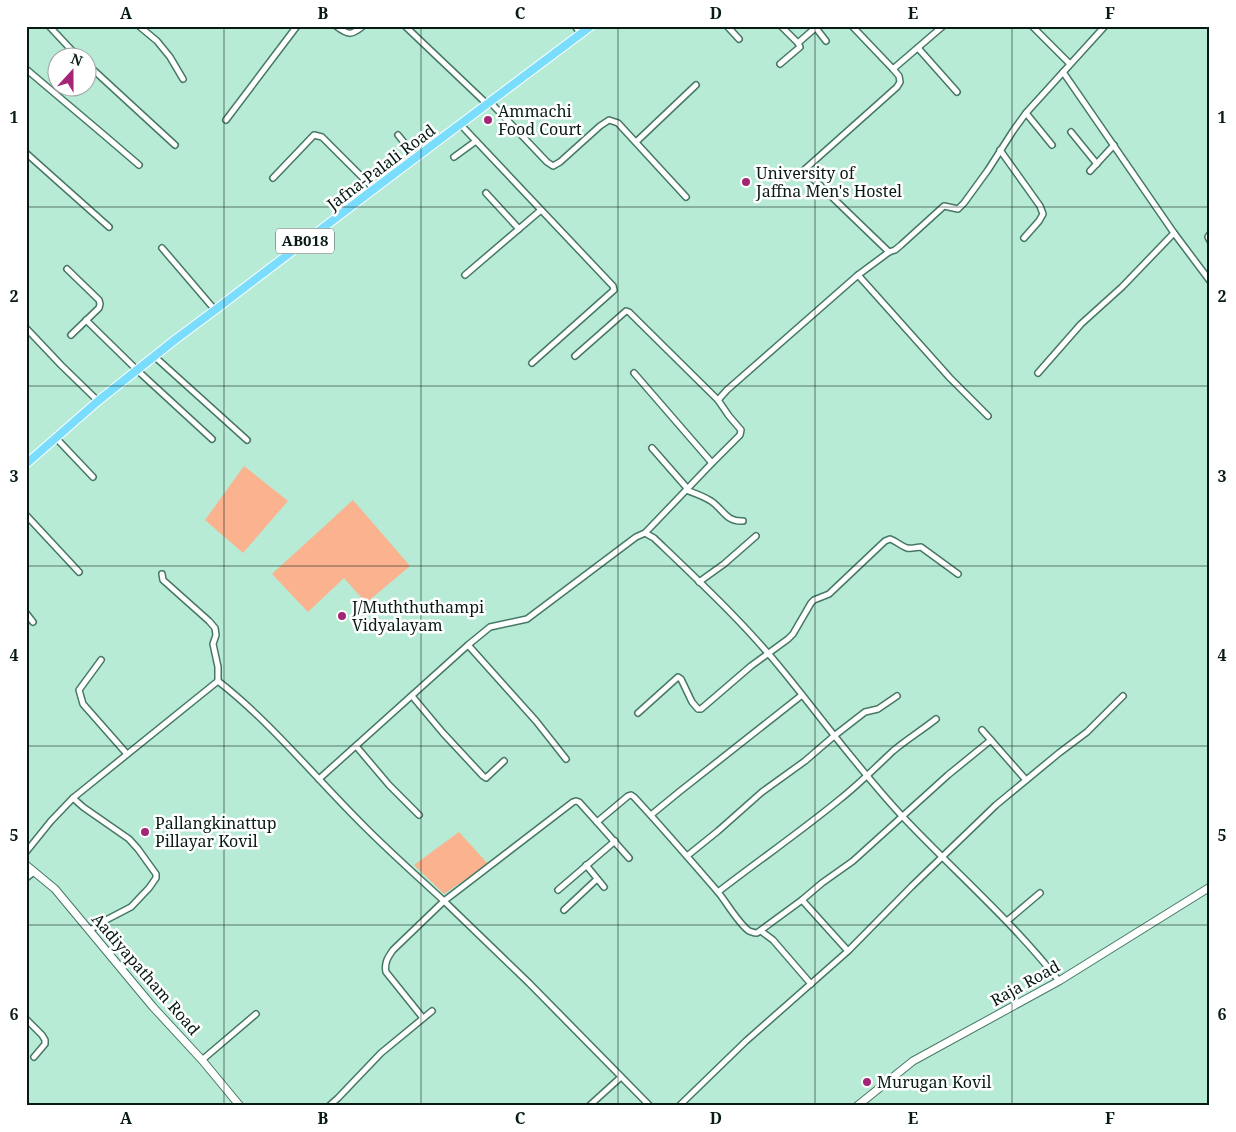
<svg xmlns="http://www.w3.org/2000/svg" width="1236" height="1132" font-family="'Noto Serif',serif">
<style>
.green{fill:#fbb28e}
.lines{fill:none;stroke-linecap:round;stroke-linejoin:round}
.street-casing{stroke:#477865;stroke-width:8}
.secondary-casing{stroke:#477865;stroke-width:9}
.primary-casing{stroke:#fff;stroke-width:10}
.street{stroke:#fff;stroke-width:5}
.secondary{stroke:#fff;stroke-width:7}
.primary{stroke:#7bddfd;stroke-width:8}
.grid{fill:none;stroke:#071b14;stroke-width:1;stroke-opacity:0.55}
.poi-dot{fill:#a42475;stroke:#fff;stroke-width:2}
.labels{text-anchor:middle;stroke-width:5;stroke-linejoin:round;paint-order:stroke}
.shield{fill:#fff;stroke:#515f5a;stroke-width:1}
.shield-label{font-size:15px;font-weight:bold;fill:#071b14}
.poi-label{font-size:16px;fill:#071b14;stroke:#fff;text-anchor:start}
.street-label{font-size:16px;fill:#071b14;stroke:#fff}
.neatline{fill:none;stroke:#071b14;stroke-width:2}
.grid-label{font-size:16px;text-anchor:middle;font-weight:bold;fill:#071b14}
</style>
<rect width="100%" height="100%" fill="#b7ebd5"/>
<g class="green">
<polygon points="244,466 288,501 243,553 205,520"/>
<polygon points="353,500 410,566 366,603 344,578 308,612 272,574"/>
<polygon points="459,832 488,864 444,894 414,865"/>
</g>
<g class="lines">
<defs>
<g id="street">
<polyline points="49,26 79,58"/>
<polyline points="139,26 157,41 170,57 183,79"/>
<path d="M336,26C348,35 351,36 363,26"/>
<polyline points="405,26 487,104"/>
<polyline points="575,26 581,34"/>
<polyline points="727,26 739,39"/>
<polyline points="852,26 893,69 899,76 900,82 897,87 804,170 889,252"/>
<polyline points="1032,26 1070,64"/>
<polyline points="798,43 814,29 816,28 826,41"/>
<polyline points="918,48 957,92"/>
<polyline points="780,64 800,47 798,43 781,26"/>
<polyline points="88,65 175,145"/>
<polyline points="26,69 104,135 139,165"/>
<polyline points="893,69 943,26"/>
<polyline points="1063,72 1174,233 1210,281"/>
<polyline points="490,102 547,162 553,166 560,162 600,126 609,120 618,123 686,197"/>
<polyline points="1026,113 1052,145"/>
<polyline points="226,120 297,26"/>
<polyline points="460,124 613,286 614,290 532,363"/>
<polyline points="1071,132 1097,164"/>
<polyline points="398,135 416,157"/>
<polyline points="636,142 696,85"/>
<polyline points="1000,150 1040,206 1043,214 1039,221 1024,238"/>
<polyline points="26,153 109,227"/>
<polyline points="454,157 476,141"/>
<polyline points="1090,171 1114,145"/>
<polyline points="273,178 314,135 322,137 374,189"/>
<polyline points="486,193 519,229"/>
<polyline points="1210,234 1208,237 1210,241"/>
<polyline points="162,248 215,310"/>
<polyline points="67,269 99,300 100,304 99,308 71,335"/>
<polyline points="465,275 541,210"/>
<polyline points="858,275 950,378 988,416"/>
<polyline points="86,320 137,370 212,439"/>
<polyline points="26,328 61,365 98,401"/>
<polyline points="154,356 247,440"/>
<polyline points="575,356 626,311 629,312 718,400"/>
<polyline points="634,373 712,463"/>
<polyline points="1038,373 1081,324 1122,287 1174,233"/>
<polyline points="56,438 93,477"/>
<polyline points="652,448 687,488"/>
<path d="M686,490C694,493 703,496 711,501C724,510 726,522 743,521"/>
<polyline points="26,515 79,572"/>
<polyline points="645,533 712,463 740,435 741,430 729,416 718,400 727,390 858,275 889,252 895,250 901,245 944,206 958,209 964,203 988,170 1013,131 1026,113 1105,26"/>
<polyline points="162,574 163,580 209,621 215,628 216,635 213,644 218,667 218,681"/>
<polyline points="699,582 724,564 756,536"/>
<polyline points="26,613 33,622"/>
<polyline points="468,645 536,721 566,759"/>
<polyline points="101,660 79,690 83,704 127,754"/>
<polyline points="412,696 443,733 483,776 486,778 504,761"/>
<path d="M638,713L678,677L681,679L692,702L698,709H701L751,666L788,639L793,634L811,603L814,600L829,594L885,541L890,539C896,541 901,546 907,548C911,549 917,547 921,547L958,574"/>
<polyline points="982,730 1026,780"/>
<polyline points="356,746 389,785 419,815"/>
<path d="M319,779L468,645L490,627L527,619L636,537L645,533L654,538C699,581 744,623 783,671C823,720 860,771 903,817C955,872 1012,921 1059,981"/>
<polyline points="73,798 83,807 129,839 138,849 156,874 156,878 149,888 131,907 106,920 90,930"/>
<polyline points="651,815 679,792 802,695"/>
<polyline points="597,822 629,858"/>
<path d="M26,852L51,821L73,798L218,681C273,724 316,779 366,828C391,853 418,877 444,901L393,950C388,957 384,963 386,972L423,1018"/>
<polyline points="687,856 718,831 762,792 805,761 834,736 865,712 878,709 897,696"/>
<polyline points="586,865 604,887"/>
<polyline points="26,878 34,872"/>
<polyline points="558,890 615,841"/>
<path d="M718,892C758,861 800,832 839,800C858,785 875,768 893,751C906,740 922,730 936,719"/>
<polyline points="802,900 848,951"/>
<polyline points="564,910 597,879"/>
<polyline points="1007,921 1040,893"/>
<polyline points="761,931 773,940 811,984"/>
<polyline points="26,1019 42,1035 45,1040 45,1044 34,1057"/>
<polyline points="202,1060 256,1014"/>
<polyline points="329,1106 338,1098 381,1053 432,1011"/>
<polyline points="589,1106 621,1077"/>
<path d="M650,1106L529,983L444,901L573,802L576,801L579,802L597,822L628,796L631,795L634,797C663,828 690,860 718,892C727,903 738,923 749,931C752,932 754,933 757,933L802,900L822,883L853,861L948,775L991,740"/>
<polyline points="679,1106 746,1041 848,951 912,886 996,805 1059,753 1087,732 1123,696"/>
</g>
<g id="secondary">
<polyline points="26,865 55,889 153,1007 202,1060 240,1106"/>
<polyline points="857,1106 913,1061 1059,981 1210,887"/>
</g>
<polyline id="primary" points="26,464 98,401 176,339 215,310 374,189 591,26"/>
</defs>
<use href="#street" class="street-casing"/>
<use href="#secondary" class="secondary-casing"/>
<use href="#primary" class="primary-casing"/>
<use href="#street" class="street"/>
<use href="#secondary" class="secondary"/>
<use href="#primary" class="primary"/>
</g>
<path class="grid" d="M224,26V1106M421,26V1106M618,26V1106M815,26V1106M1012,26V1106M26,207H1210M26,386H1210M26,566H1210M26,746H1210M26,925H1210"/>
<g class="poi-dot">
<circle cx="488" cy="120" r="5"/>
<circle cx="746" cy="182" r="5"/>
<circle cx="342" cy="616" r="5"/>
<circle cx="145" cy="832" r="5"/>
<circle cx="867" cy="1082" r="5"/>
</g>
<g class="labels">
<rect class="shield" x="276" y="228.5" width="58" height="25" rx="4"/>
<g class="shield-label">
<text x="305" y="246">AB018</text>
</g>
<g class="poi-label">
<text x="498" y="117">Ammachi<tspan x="498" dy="18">Food Court</tspan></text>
<text x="756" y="179">University of<tspan x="756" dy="18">Jaffna Men's Hostel</tspan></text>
<text x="352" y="613">J/Muththuthampi<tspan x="352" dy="18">Vidyalayam</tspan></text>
<text x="155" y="829">Pallangkinattup<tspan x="155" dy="18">Pillayar Kovil</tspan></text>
<text x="877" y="1088">Murugan Kovil</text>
</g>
<g class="street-label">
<text transform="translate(381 167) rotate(-37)" y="6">Jafna-Palali Road</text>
<text transform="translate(146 974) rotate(49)" y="6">Aadiyapatham Road</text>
<text transform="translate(1025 983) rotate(-29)" y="6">Raja Road</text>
</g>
</g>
<rect width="1236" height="1132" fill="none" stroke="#ffffff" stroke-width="55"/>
<g transform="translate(72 72) rotate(21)"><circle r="24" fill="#ffffff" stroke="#9ca4a1"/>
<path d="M0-4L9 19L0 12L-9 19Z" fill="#a42475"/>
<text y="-8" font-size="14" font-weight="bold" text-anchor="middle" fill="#071b14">N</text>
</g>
<rect x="28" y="28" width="1180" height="1076" class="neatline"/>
<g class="grid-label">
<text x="126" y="19">A</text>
<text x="323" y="19">B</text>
<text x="520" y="19">C</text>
<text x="716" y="19">D</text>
<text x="913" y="19">E</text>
<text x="1110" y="19">F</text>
<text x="14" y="123">1</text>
<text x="1222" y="123">1</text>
<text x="14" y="302">2</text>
<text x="1222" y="302">2</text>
<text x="14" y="482">3</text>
<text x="1222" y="482">3</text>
<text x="14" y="661">4</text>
<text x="1222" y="661">4</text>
<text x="14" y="841">5</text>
<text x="1222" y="841">5</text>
<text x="14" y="1020">6</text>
<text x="1222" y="1020">6</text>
<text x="126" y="1124">A</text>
<text x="323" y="1124">B</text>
<text x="520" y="1124">C</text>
<text x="716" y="1124">D</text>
<text x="913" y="1124">E</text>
<text x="1110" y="1124">F</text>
</g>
</svg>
